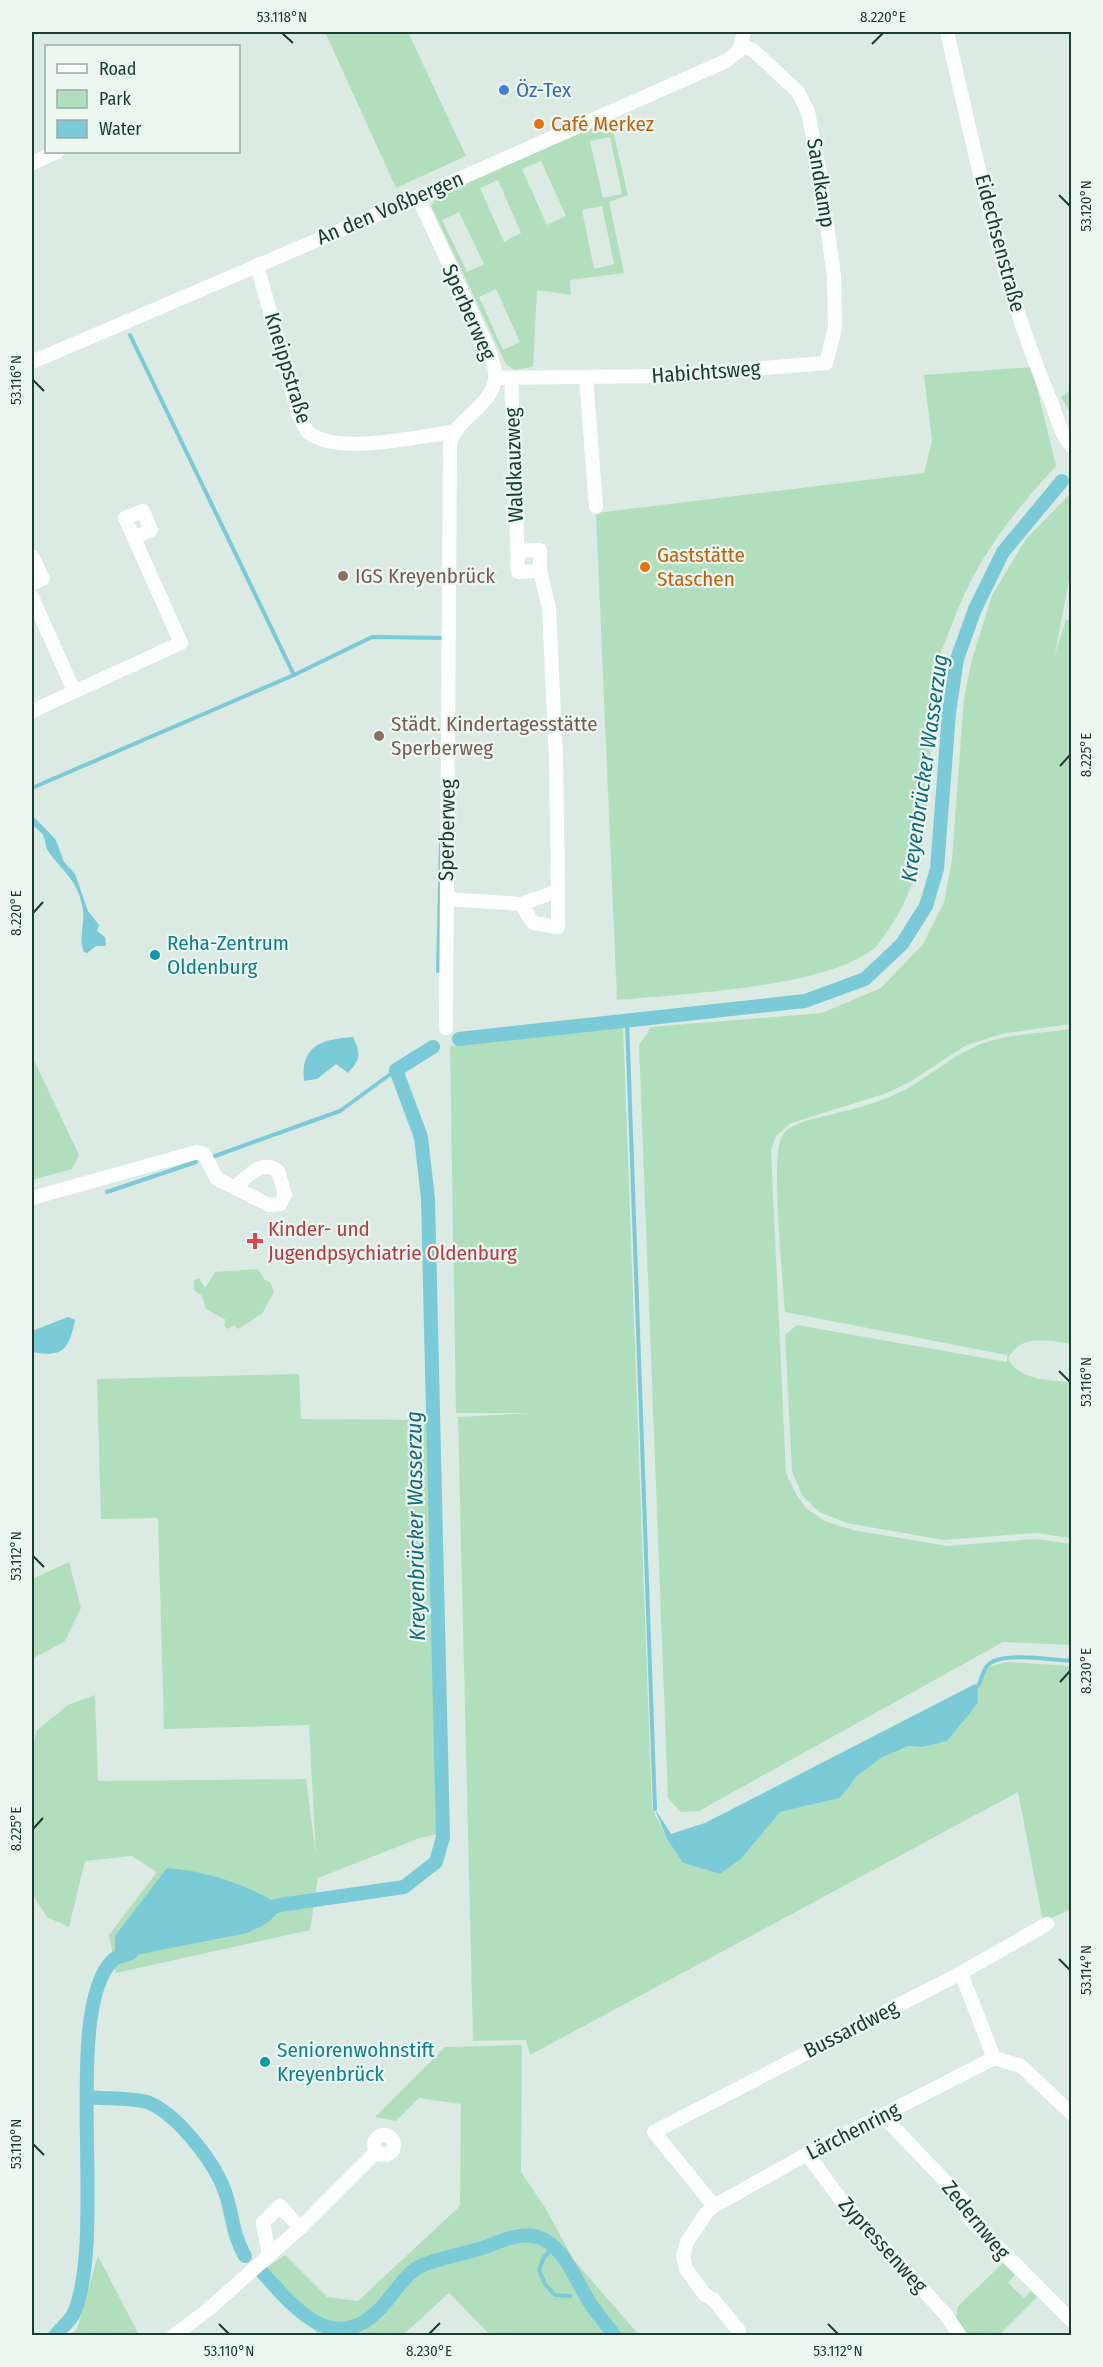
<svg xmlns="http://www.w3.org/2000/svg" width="1103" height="2367" font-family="'Fira Sans Condensed',sans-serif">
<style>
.green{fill:#b1dfbd;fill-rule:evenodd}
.water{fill:#7bcad7}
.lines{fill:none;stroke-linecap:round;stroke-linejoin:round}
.stream{stroke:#7bcad7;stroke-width:4}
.canal{stroke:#7bcad7;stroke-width:14}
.street{stroke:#fff;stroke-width:14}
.ticks{fill:none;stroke:#1c3b32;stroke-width:2}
.shop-dot{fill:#3f7fe0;stroke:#ecf7f1;stroke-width:2}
.food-dot{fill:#e8710a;stroke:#ecf7f1;stroke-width:2}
.education-dot{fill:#8d6e63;stroke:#ecf7f1;stroke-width:2}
.culture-dot{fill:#0f9aa8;stroke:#ecf7f1;stroke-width:2}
.health-dot{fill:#e0444e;stroke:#ecf7f1;stroke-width:2}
.labels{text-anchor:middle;stroke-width:4.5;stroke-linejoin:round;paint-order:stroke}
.shop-label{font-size:21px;fill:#366cbe;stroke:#ecf7f1;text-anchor:start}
.food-label{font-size:21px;fill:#c56008;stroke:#ecf7f1;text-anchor:start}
.street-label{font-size:21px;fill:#1c3b32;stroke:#ecf7f1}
.education-label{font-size:21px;fill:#785e54;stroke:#ecf7f1;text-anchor:start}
.culture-label{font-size:21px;fill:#0d838f;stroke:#ecf7f1;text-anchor:start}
.health-label{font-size:21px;fill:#be3a42;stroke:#ecf7f1;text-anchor:start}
.water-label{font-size:22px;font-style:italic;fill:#106b7d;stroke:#ecf7f1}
.neatline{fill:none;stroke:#1c3b32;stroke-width:2}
.ticks-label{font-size:15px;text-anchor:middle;fill:#1c3b32}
</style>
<rect width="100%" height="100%" fill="#dceae4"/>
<g class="green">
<polygon points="325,32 408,32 466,156 396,188"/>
<path d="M610,118L628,195L609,202L624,273L570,280L571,295L537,290L533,367L514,370L506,364L431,206L437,197ZM610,137L622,194L603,198L590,141ZM541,161L566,216L547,225L522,169ZM498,180L521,233L504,242L480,188ZM602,206L614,264L594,269L582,210ZM459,212L484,264L467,272L442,220ZM496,289L520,342L503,350L479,297Z"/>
<path d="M1032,367L1056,466C1010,516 974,562 951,627C946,639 940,653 938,665C923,752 942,859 886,933C882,938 878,946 872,950C821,988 682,994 617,1000L596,513L924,473L932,441L924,375Z"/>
<polygon points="1071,390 1071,414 1061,397"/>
<polygon points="1071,493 1071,569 1055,654 1066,620 1071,620 1071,1024 1001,1034 965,1046 910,1082 887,1093 791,1123 776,1136 771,1150 786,1473 796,1494 806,1508 825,1521 853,1530 947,1546 1036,1539 1071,1544 1071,1645 1003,1642 699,1811 681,1812 668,1798 639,1045 651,1027 822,1013 881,988 923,944 944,902 952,860 964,698 972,660 992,595 1026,539"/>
<polygon points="623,1024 652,1808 667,1839 683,1863 720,1874 741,1859 780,1812 840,1798 857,1776 881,1758 908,1746 922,1747 978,1703 978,1687 989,1667 1007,1662 1071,1666 1071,1909 1043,1922 1018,1792 530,2055 526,2040 473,2041 458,1417 532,1413 456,1413 450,1046"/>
<path d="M1071,1029V1344C1048,1341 1022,1333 1008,1358C1017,1380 1051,1381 1071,1382V1538L1036,1533L944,1540L847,1523L819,1512L802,1495L792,1471L785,1335L797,1325L1007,1362V1355L785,1312C783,1282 770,1155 782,1136C787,1127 796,1125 805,1121C836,1113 869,1107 898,1093C927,1080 950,1056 981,1044C1009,1034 1042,1033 1071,1029Z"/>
<polygon points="32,1056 79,1155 72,1169 32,1180"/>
<polygon points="258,1269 265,1280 270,1282 274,1292 262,1314 238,1329 234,1325 227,1329 224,1325 226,1320 206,1309 202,1296 194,1290 194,1280 199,1278 205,1288 215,1272"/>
<polygon points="299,1374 301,1419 428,1420 438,1834 420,1838 318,1878 310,1930 116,1973 109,1935 157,1872 132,1856 85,1861 69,1927 47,1917 32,1894 32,1755 36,1731 68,1705 95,1695 98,1781 306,1779 316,1856 309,1725 164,1729 158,1518 101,1519 97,1379"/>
<polygon points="69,1562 81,1608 65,1641 32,1659 32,1579"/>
<polygon points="522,2045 521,2172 546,2209 573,2259 639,2335 490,2335 449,2293 403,2335 319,2335 257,2274 285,2255 327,2297 358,2301 460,2206 461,2104 419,2098 396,2121 375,2117 445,2047"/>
<polygon points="98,2256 139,2335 70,2335 77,2329"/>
<polygon points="1003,2263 1015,2275 1008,2283 1024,2298 1031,2291 1037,2297 999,2335 968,2335 955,2322 958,2306"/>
</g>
<g class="water">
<path d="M32,815L56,840L64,862L75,874L88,911L99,925L97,931L105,937L106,946H96L87,953L84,952C78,938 85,924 83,910C78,879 64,874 48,851C45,846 46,842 44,838C43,832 35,828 32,824Z"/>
<path d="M353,1037C361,1054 361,1059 348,1073L336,1064L317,1079L304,1081C300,1045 323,1039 353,1037Z"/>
<path d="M68,1317L75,1320C69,1349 63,1358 32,1352V1331Z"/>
<polygon points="975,1684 978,1687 978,1703 947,1741 922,1747 908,1746 881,1758 857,1776 840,1798 780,1812 741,1859 720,1874 683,1863 667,1839 655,1809 671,1834 705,1823"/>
<path d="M167,1868C206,1871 246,1884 280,1905C276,1921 262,1926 247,1933L115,1959V1936Z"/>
</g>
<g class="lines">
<g class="stream">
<polyline points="130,335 294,675 372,637 445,638"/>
<polyline points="32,788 294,675"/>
<polyline points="438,971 441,844"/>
<polyline points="627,1020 655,1809"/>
<polyline points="215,1156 340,1111 396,1070"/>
<polyline points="107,1192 196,1162"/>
<path d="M978,1686C981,1681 983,1670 988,1665C1001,1651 1053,1660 1072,1661"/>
<polyline points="553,2248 544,2257 539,2270 545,2284 555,2295 570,2296"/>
</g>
<g class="canal">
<polyline points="459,1039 805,1001 865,979 902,944 926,906 937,869 949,713 957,659 975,609 1003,552 1062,481"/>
<polyline points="264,1910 280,1905 404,1887 436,1862 443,1837 428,1199 421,1137 396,1070 433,1047"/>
<path d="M87,2097C105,2099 129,2097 147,2102C177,2113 217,2165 226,2195C233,2217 233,2236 245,2256"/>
<path d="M263,2273C289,2302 328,2352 371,2317C388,2304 398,2283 414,2270C426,2260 470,2253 488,2246C506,2239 526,2230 545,2240C567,2253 577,2283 590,2303C597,2314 607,2325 615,2336"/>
<path d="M55,2336C60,2329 69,2322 73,2315C109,2238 60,2007 114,1959C118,1956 127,1955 131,1953"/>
</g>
<g class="street">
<path d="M947,32C976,155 1000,280 1049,397C1057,415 1059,432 1072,447"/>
<polyline points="32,163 57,152"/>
<path d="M418,197L491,355C492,362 497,372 495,379C491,408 455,418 450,444L446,1028"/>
<path d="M257,265L298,413C301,419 304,429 309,433C340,456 416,436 452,432"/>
<polyline points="32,362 418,197 726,61 739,51 744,32"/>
<polyline points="586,377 596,507"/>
<polyline points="496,378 664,376 826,363 835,328 834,276 819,168 808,112 798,92 753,50 742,46"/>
<path d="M511,378C514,443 516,507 518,572L540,571V550L517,551"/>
<polyline points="32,556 43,579 32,584"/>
<polyline points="540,571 549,608 556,759 558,891"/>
<polyline points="32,597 74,691"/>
<polyline points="32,711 181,643 125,518 143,511 151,530 134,538"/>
<polyline points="447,899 521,904 558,891 558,927 533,923 521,904"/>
<path d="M32,1198L197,1152L204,1154L217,1179L269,1205L280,1204L285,1195L278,1171C261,1159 248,1176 236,1187"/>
<polyline points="961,1973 994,2058"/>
<polyline points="883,2116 962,2199 969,2218 1072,2321"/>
<circle cx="384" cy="2145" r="10"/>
<polyline points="807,2154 841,2200 946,2315 960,2336"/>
<polyline points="714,2206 654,2132 961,1973 1047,1924"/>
<polyline points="269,2254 263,2223 280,2206 300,2228"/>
<polyline points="173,2336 209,2309 300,2228 376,2152"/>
<polyline points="739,2336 739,2331 713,2299 705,2295 686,2269 683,2256 687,2242 707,2212 714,2206 807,2154 994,2058 1021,2066 1072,2114"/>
</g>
</g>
<path class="ticks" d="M282,33L293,43M872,44L883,33M1059,195L1070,206M33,380L44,391M1060,766L1070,755M33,913L43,902M1059,1371L1070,1382M33,1556L44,1567M1060,1682L1070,1671M33,1829L43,1818M1059,1959L1070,1970M33,2144L44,2155M219,2324L229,2334M828,2324L838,2334M429,2334L440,2323"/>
<circle class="shop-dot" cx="504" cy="90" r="6"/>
<g class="food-dot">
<circle cx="539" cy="124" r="6"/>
<circle cx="645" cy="567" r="6"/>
</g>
<g class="education-dot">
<circle cx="343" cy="576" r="6"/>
<circle cx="379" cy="736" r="6"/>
</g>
<g class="culture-dot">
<circle cx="155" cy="955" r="6"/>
<circle cx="265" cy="2062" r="6"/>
</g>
<path class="health-dot" d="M252 1232h6v6h6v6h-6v6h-6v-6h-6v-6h6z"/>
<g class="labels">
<g class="shop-label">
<text x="516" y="97">Öz-Tex</text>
</g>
<g class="food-label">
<text x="551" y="131">Café Merkez</text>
<text x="657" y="562">Gaststätte<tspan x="657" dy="24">Staschen</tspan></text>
</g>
<g class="street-label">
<text transform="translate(821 183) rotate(81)" y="7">Sandkamp</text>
<text transform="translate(390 208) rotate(-23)" y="7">An den Voßbergen</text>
<text transform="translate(1000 243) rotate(75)" y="7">Eidechsenstraße</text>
<text transform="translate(469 312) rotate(66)" y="7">Sperberweg</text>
<text transform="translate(288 368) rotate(73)" y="7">Kneippstraße</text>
<text transform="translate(706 372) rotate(-4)" y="7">Habichtsweg</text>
<text transform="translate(514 465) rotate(-92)" y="7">Waldkauzweg</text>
<text transform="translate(447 830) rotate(-89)" y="7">Sperberweg</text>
<text transform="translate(851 2029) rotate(-27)" y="7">Bussardweg</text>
<text transform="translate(853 2131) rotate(-27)" y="7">Lärchenring</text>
<text transform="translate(976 2220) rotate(51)" y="7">Zedernweg</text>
<text transform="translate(883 2245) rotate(48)" y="7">Zypressenweg</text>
</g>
<g class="education-label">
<text x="355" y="583">IGS Kreyenbrück</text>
<text x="391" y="731">Städt. Kindertagesstätte<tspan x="391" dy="24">Sperberweg</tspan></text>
</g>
<g class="culture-label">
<text x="167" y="950">Reha-Zentrum<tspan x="167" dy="24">Oldenburg</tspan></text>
<text x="277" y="2057">Seniorenwohnstift<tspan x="277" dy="24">Kreyenbrück</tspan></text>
</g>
<g class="health-label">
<text x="268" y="1236">Kinder- und<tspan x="268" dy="24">Jugendpsychiatrie Oldenburg</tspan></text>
</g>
<g class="water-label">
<text transform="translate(924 768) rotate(-82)" y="8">Kreyenbrücker Wasserzug</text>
<text transform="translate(415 1526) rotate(-91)" y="8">Kreyenbrücker Wasserzug</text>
</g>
</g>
<rect width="1103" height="2367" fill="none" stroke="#ecf7f1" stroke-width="66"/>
<rect x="45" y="45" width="195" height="108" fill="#ecf7f1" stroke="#99aca5" stroke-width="1.5"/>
<rect x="57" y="64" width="30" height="9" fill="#ffffff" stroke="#99aca5" stroke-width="1.5"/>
<text x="99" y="75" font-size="18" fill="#1c3b32">Road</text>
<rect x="57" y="90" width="30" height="18" fill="#b1dfbd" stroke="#99aca5" stroke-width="1.5"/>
<text x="99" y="105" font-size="18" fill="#1c3b32">Park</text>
<rect x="57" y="120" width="30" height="18" fill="#7bcad7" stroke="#99aca5" stroke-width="1.5"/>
<text x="99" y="135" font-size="18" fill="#1c3b32">Water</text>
<rect x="33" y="33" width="1037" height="2301" class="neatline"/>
<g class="ticks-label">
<text x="282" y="22">53.118°N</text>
<text x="883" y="22">8.220°E</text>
<text transform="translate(1086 206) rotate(-90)" y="5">53.120°N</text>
<text transform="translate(16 380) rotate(-90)" y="5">53.116°N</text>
<text transform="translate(1086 755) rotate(-90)" y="5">8.225°E</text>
<text transform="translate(16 913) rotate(-90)" y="5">8.220°E</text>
<text transform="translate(1086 1382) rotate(-90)" y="5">53.116°N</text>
<text transform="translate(16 1556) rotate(-90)" y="5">53.112°N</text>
<text transform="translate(1086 1671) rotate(-90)" y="5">8.230°E</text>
<text transform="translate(16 1829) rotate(-90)" y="5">8.225°E</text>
<text transform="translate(1086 1970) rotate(-90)" y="5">53.114°N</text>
<text transform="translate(16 2144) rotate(-90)" y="5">53.110°N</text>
<text x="229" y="2356">53.110°N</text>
<text x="429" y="2356">8.230°E</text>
<text x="838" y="2356">53.112°N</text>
</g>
</svg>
